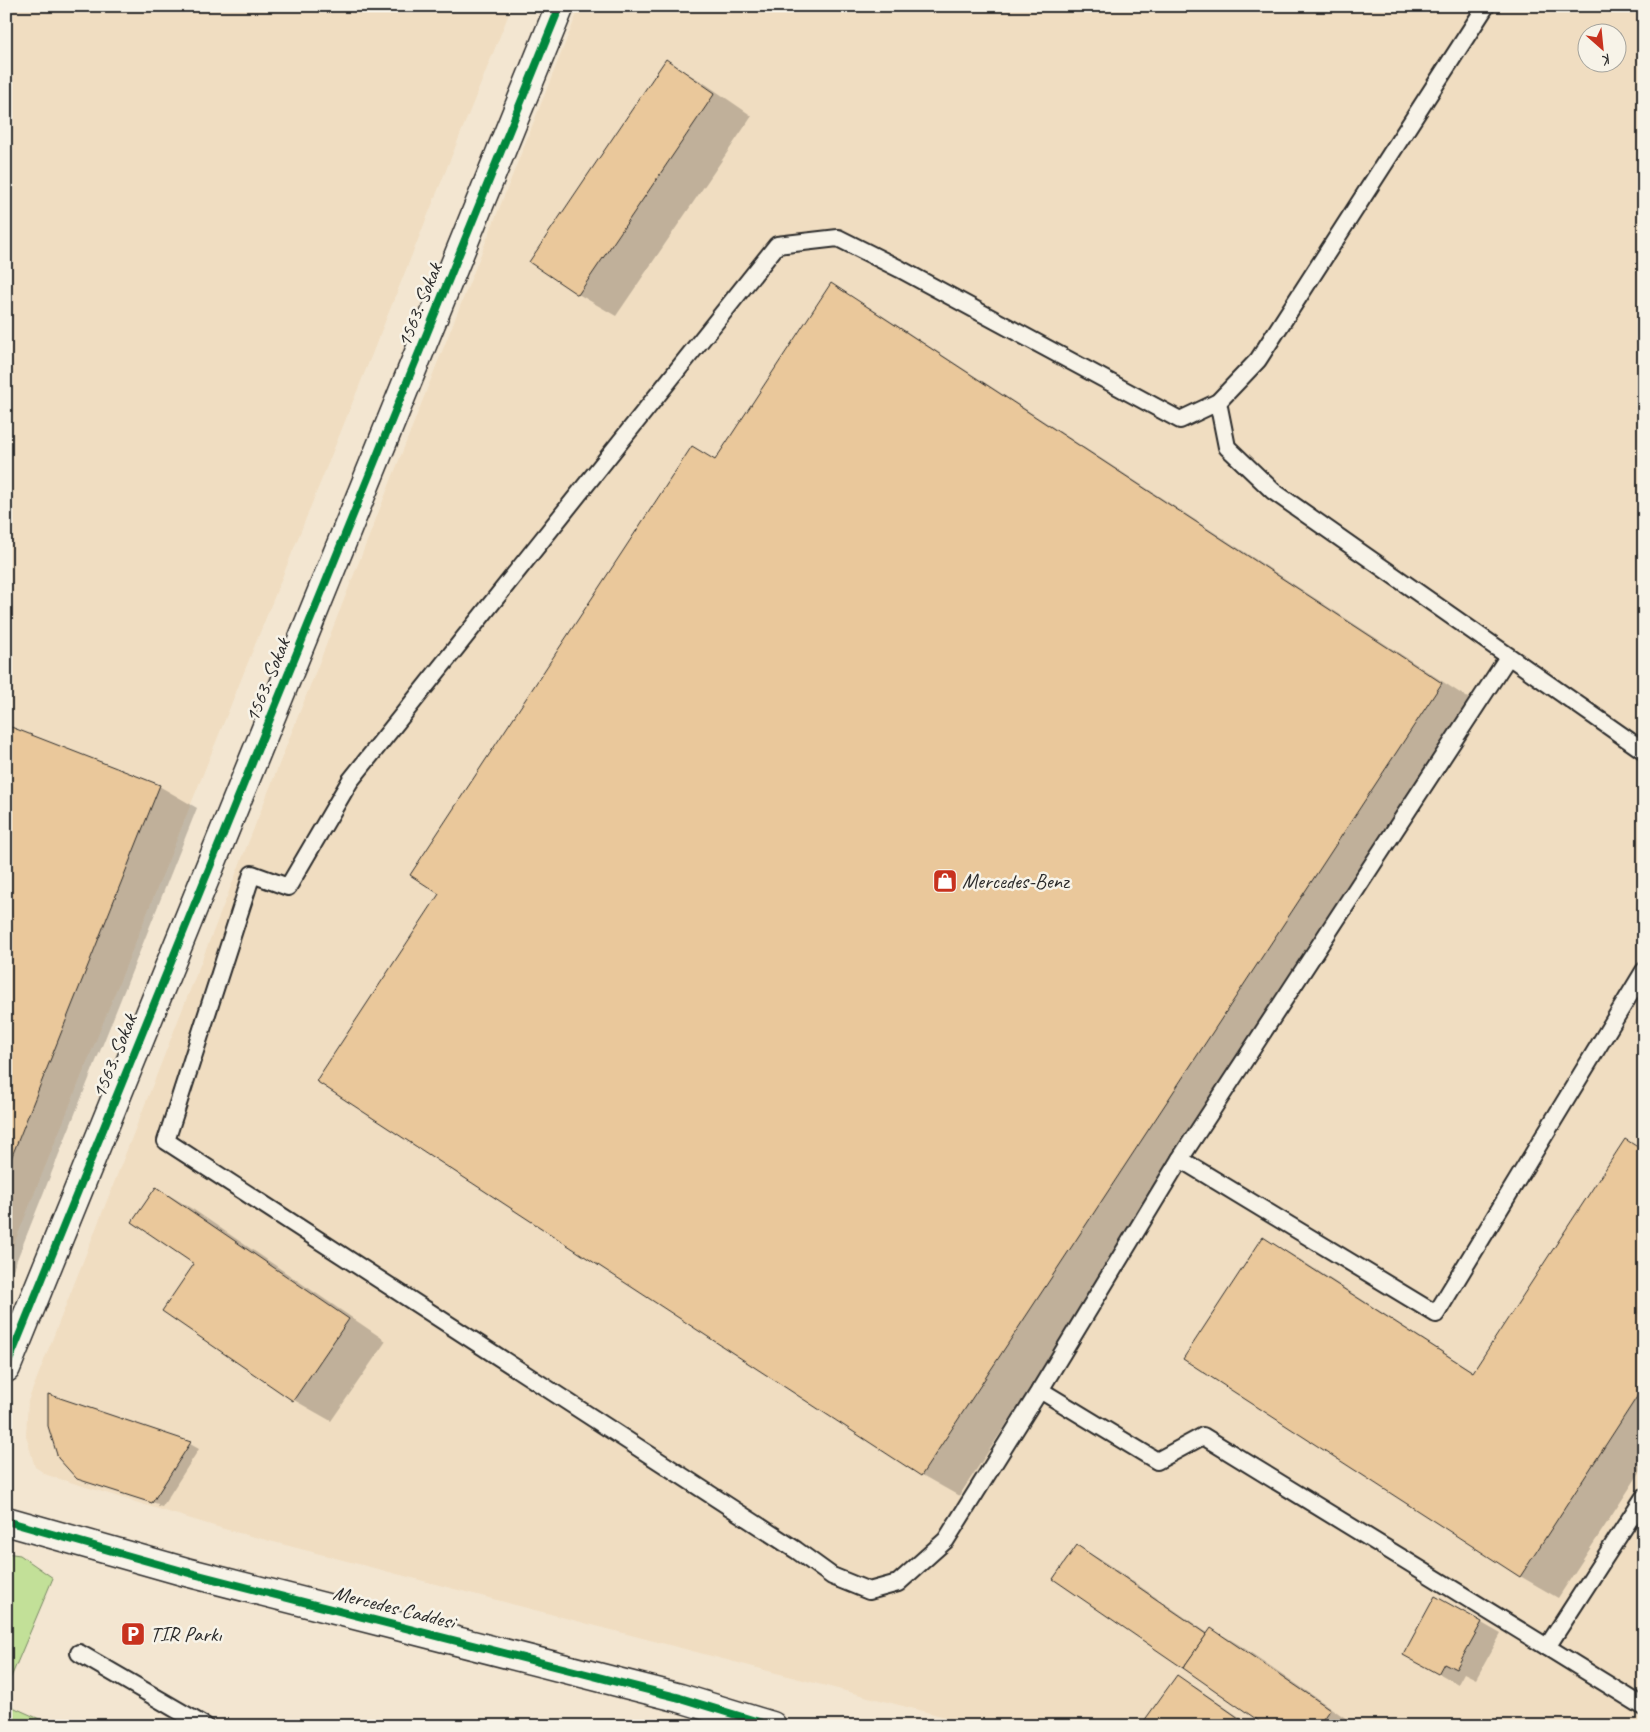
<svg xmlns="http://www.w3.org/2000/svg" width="1650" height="1732" font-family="Caveat,sans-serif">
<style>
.built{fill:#f0ddc1;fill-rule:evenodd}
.green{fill:#c2e098;stroke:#768662}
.shadow{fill:#0003}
.building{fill:#eac89b;stroke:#2b2b2b}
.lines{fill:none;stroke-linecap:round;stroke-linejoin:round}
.lane-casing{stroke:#2b2b2b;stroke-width:20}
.street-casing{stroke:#2b2b2b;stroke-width:31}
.secondary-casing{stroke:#2b2b2b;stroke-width:31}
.lane{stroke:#f7f3e8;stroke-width:16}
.street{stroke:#f7f3e8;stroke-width:28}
.secondary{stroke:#f7f3e8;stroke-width:28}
.cycleway-casing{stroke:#f7f3e8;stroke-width:11}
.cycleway{stroke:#00873e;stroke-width:8}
.labels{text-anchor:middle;stroke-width:5;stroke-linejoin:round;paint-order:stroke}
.street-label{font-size:21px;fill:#2b2b2b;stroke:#f7f3e8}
.poi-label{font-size:21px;fill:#2b2b2b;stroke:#f7f3e8;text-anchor:start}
</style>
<rect width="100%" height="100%" fill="#f3e6d1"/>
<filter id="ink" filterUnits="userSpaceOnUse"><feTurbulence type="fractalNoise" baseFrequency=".02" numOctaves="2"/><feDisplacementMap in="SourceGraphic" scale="10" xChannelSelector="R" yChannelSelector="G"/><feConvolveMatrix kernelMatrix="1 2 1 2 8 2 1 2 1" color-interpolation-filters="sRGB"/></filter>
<g filter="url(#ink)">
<g class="built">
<polygon points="6,6 512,6 6,1264"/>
<path d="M580,6H1644V1726H980L224,1529L47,1475L35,1467L26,1436L28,1401L435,369ZM1588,32H1618V62H1588Z"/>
</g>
<g class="green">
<polygon points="6,1553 20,1555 53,1578 6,1689"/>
<polygon points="6,1704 55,1726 6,1726"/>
</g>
<g class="shadow">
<polygon points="666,61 704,83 752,116 616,316 578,294"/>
<polygon points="831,285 869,307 1480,706 959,1496 922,1475 716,461"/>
<polygon points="6,726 159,786 197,808 6,1287"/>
<polygon points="1644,1151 1644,1466 1558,1598 1520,1576 1264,1238 1301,1260 1474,1372"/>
<polygon points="157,1188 194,1210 386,1341 331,1421 294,1400 196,1264"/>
<polygon points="49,1395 190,1444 199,1449 162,1507 158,1506 158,1504 82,1479"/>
<polygon points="1077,1546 1106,1563 1209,1634 1212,1629 1241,1646 1357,1726 1269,1726"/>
<polygon points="1436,1597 1501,1634 1476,1679 1464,1673 1458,1684 1424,1665"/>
<polygon points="1177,1677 1197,1688 1252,1726 1153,1726"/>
</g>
<g class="building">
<polygon points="666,59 715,93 578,295 529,262"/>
<polygon points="831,283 1442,683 921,1476 316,1081 439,894 410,875 692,446 715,460"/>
<polygon points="6,725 160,785 6,1171"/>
<polygon points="1625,1139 1644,1151 1644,1386 1520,1577 1183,1359 1263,1237 1473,1372"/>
<polygon points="156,1187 349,1319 293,1401 162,1311 194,1264 132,1222"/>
<polygon points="48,1394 191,1442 152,1503 77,1479 58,1458 48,1426"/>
<polygon points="1077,1545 1207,1634 1183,1668 1053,1579"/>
<polygon points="1435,1596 1482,1622 1456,1669 1444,1663 1438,1674 1403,1655"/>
<polygon points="1211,1628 1330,1709 1318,1726 1266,1726 1183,1668"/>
<polygon points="1177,1675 1246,1723 1244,1726 1150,1726 1144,1721"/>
</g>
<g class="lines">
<defs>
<g id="lane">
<polyline points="1486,6 1258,360 1218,402 1180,420 900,269 838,238 777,245 350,781 288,887 252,874 166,1141 796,1550 832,1576 869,1591 898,1583 946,1540 1040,1390 1157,1461 1203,1436 1547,1647"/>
<polyline points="1218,402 1227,447 1273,491 1644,751"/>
<polyline points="1180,1159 1508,657"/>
<polyline points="1040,1390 1180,1159 1436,1314 1644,971"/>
<polyline points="1644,1497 1547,1647 1644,1707"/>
<polyline points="79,1653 205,1726"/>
</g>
<polyline id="street" points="6,1368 560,6"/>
<polyline id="secondary" points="6,1521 186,1572 680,1698 772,1726"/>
</defs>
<use href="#lane" class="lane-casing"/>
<use href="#street" class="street-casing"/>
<use href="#secondary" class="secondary-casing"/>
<use href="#lane" class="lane"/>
<use href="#street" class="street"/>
<use href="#secondary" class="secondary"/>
<defs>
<g id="cycleway">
<polyline points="6,1368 560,6"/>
<polyline points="6,1521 186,1572 680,1698 772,1726"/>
</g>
</defs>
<use href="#cycleway" class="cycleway-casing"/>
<use href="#cycleway" class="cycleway"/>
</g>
</g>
<defs>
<symbol id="shop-square" viewBox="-11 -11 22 22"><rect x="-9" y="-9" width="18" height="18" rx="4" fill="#c8321e" stroke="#f7f3e8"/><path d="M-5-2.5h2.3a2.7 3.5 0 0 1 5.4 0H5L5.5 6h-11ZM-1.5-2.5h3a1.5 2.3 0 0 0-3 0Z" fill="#fff"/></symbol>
<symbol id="parking-square" viewBox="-11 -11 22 22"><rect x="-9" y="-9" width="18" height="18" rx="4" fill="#c8321e" stroke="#f7f3e8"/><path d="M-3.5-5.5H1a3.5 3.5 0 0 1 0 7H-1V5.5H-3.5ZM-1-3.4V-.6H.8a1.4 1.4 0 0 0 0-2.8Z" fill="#fff"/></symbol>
</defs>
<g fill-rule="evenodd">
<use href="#shop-square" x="931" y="867" width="28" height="28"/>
<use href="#parking-square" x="119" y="1620" width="28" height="28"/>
</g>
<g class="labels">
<g class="street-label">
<text transform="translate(419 305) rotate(-68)" y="7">1563. Sokak</text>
<text transform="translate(267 680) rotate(-68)" y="7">1563. Sokak</text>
<text transform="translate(114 1056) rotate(-68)" y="7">1563. Sokak</text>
<text transform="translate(394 1607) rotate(14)" y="7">Mercedes Caddesi</text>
</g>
<g class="poi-label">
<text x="962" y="888">Mercedes-Benz</text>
<text x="150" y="1641">TIR Parkı</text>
</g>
</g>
<rect width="1650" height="1732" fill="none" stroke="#f7f3e8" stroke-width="25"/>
<rect x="12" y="12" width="1625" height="1707" fill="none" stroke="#2b2b2b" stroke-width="2" filter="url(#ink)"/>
<g transform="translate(1602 48) rotate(153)"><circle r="24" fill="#f7f3e8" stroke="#a5a39c"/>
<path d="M0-4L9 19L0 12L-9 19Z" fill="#c8321e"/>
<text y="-8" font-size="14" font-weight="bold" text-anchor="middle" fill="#2b2b2b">K</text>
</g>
</svg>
